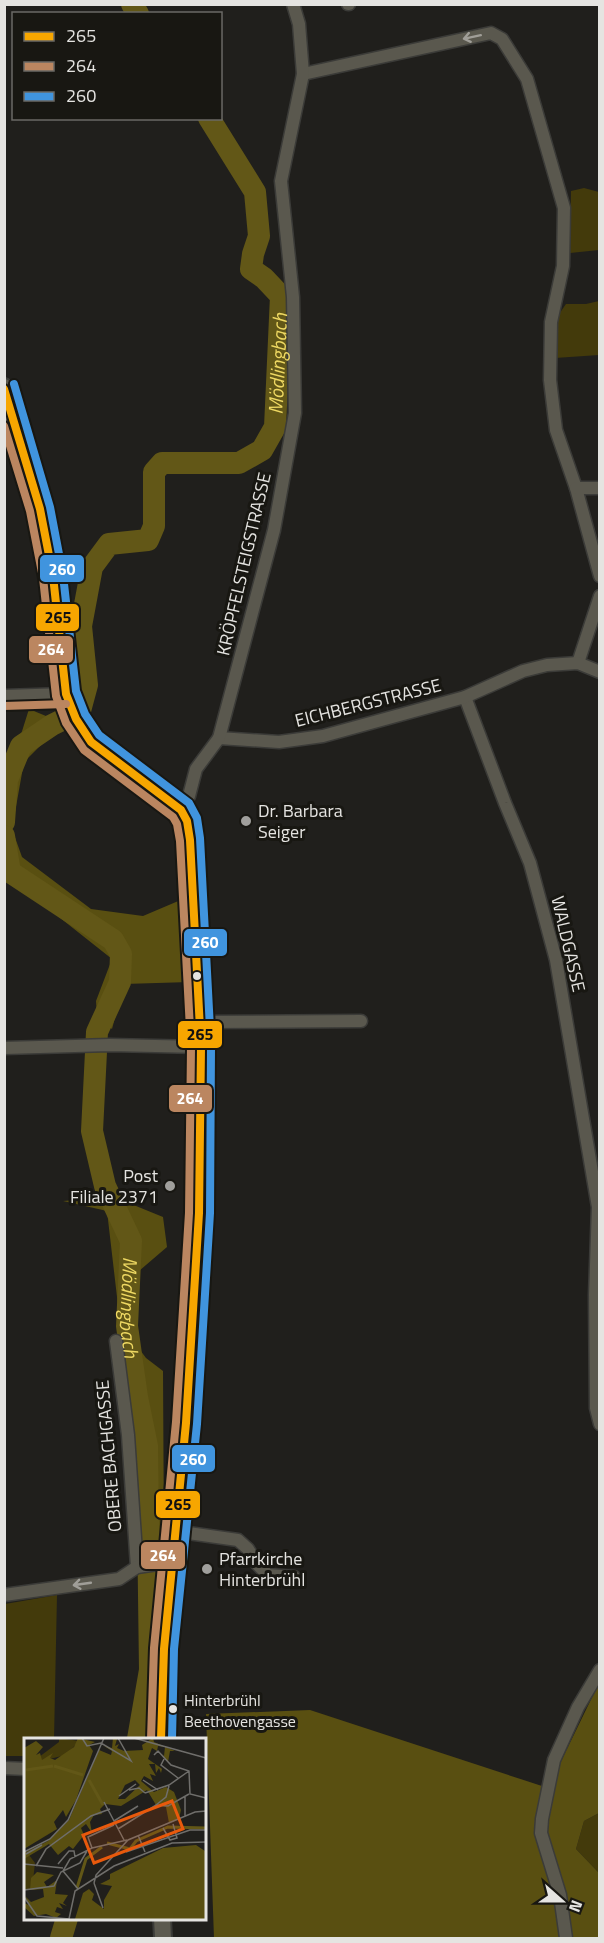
<svg xmlns="http://www.w3.org/2000/svg" width="604" height="1943" font-family="'Titillium Web',sans-serif">
<style>
.green{fill:#433a0b}
.forest{fill:#594f11}
.lines{fill:none;stroke-linecap:round;stroke-linejoin:round}
.river{stroke:#625717;stroke-width:22}
.street-casing{stroke:#3b3b38;stroke-width:15}
.secondary-casing{stroke:#3b3b38;stroke-width:20}
.street{stroke:#5a584e;stroke-width:12}
.secondary{stroke:#5c5a4f;stroke-width:16}
.bus-1-casing{stroke:#181712;stroke-width:12}
.bus-2-casing{stroke:#181712;stroke-width:12}
.bus-3-casing{stroke:#181712;stroke-width:12}
.bus-1{stroke:#f7a600;stroke-width:8}
.bus-2{stroke:#bb8660;stroke-width:8}
.bus-3{stroke:#4094de;stroke-width:8}
.oneway{stroke:#a09e98}
.poi-dot{fill:#a09f9c;stroke:#181712;stroke-width:2}
.bus-dot{fill:#e5e4e1;stroke:#181712;stroke-width:2}
.labels{text-anchor:middle;stroke-width:6;stroke-linejoin:round;paint-order:stroke}
.bus-label{font-size:16px;fill:#e5e4e1;stroke:#181712;text-anchor:start}
.street-label{font-size:18px;fill:#e5e4e1;stroke:#181712}
.poi-label{font-size:18px;fill:#e5e4e1;stroke:#181712;text-anchor:start}
.water-label{font-size:20px;font-style:italic;fill:#eed862;stroke:#181712}
.inset-river{fill:none;stroke:#625717;stroke-width:3}
.inset-road{fill:none;stroke:#6f6e6b;stroke-width:1.5}
.view{fill:#e8590c;fill-opacity:0.15;stroke:#e8590c;stroke-width:3}
.inset-edge{fill:none;stroke:#e5e4e1;stroke-width:3}
.line-badge{stroke:#181712;stroke-width:2}
.badge-label{font-size:16px;text-anchor:middle;font-weight:bold;fill:#fff}
.pale-badge-label{font-size:16px;text-anchor:middle;font-weight:bold;fill:#111}
</style>
<rect width="100%" height="100%" fill="#201f1c"/>
<g class="green">
<polygon points="584,188 599,192 599,250 570,253 571,191"/>
<polygon points="599,301 599,355 555,358 557,317 566,304 586,304"/>
<polygon points="57,1595 54,1739 26,1739 25,1756 5,1756 5,1604"/>
<polygon points="599,1813 599,1873 576,1849 584,1821"/>
</g>
<g class="forest">
<polygon points="29,709 63,723 24,762 12,829 22,857 91,909 143,916 183,899 190,982 124,984 112,1029 97,1017 96,1001 112,959 6,875 6,819 12,763"/>
<polygon points="114,1197 163,1217 167,1247 132,1277 129,1335 146,1358 163,1371 164,1543 147,1555 107,1211 63,1201"/>
<polygon points="599,1683 599,1813 584,1821 576,1849 599,1873 599,1938 214,1938 206,1714 310,1710 548,1788"/>
</g>
<g class="lines">
<g class="river">
<polyline points="132,4 138,14"/>
<path id="s1" d="M4,822L7,780L21,746L52,725L80,711L87,685L81,626L92,567L109,544L148,540L154,526V472L162,463H239L262,450L275,427L281,296L264,278L251,269L253,254L259,236L255,192L209,118"/>
<path id="s2" d="M4,836L10,872L113,940L121,954L120,982L97,1032L92,1131L105,1186L131,1241L127,1326L137,1397L147,1446L150,1670L138,1739"/>
<polyline points="61,1938 67,1918"/>
</g>
<defs>
<g id="street">
<polyline points="348,4 349,4"/>
<polyline points="303,74 491,33 502,39 527,79 564,208 563,266 551,322 550,380 556,430 576,488 600,576"/>
<polyline points="576,488 600,488"/>
<polyline points="578,663 600,596"/>
<polyline points="4,696 66,694"/>
<polyline points="465,697 505,803 530,863 556,960 598,1207 595,1295 596,1408 600,1424"/>
<polyline points="219,738 279,742 323,736 465,697 523,671 547,665 578,663 600,672"/>
<polyline points="181,810 189,796 196,769 219,738 274,530 295,413 293,297 281,181 303,74 299,24 293,4"/>
<polyline points="199,1022 361,1021"/>
<polyline points="4,1048 110,1045 201,1047"/>
<polyline points="116,1341 128,1435 137,1567"/>
<polyline points="174,1531 238,1540 248,1549 257,1564 268,1575 294,1577"/>
<polyline points="4,1595 119,1579 137,1567 171,1562"/>
<polyline points="4,1768 26,1769"/>
<polyline points="566,1938 560,1895 541,1833 542,1819 554,1760 578,1707 600,1670"/>
</g>
<g id="secondary">
<path d="M4,387L40,509L53,576L66,694L76,719L91,742L181,810L187,821L190,840C194,910 199,979 201,1048C203,1158 198,1268 190,1378C182,1499 160,1618 161,1739"/>
<polyline points="162,1918 163,1938"/>
</g>
</defs>
<use href="#street" class="street-casing"/>
<use href="#secondary" class="secondary-casing"/>
<use href="#street" class="street"/>
<use href="#secondary" class="secondary"/>
<defs>
<polyline id="bus-1" points="4,389 40,509 53,576 66,694 76,719 91,742 181,810 187,821 190,840 201,1048 199,1213 186,1423 164,1649 161,1739"/>
<g id="bus-2">
<polyline points="4,426 30,511 43,578 56,696 66,723 84,750 173,817 177,824 180,841 191,1048 189,1213 176,1422 154,1648 151,1739"/>
<polyline points="4,706 66,704"/>
</g>
<polyline id="bus-3" points="14,384 50,507 63,575 76,691 85,714 99,735 189,803 197,818 200,838 211,1048 210,1213 197,1424 174,1649 172,1739"/>
</defs>
<use href="#bus-1" class="bus-1-casing"/>
<use href="#bus-2" class="bus-2-casing"/>
<use href="#bus-3" class="bus-3-casing"/>
<use href="#bus-1" class="bus-1"/>
<use href="#bus-2" class="bus-2"/>
<use href="#bus-3" class="bus-3"/>
</g>
<defs><path id="oneway-shaft" d="M-6 0H5M1.5-3L5.5 0L1.5 3" fill="none" stroke-width="1.6" stroke-linecap="round" stroke-linejoin="round" transform="scale(1.5)"/></defs>
<g class="oneway">
<use href="#oneway-shaft" transform="translate(472 37) rotate(168)"/>
<use href="#oneway-shaft" transform="translate(82 1584) rotate(172)"/>
</g>
<g class="poi-dot">
<circle cx="246" cy="821" r="6"/>
<circle cx="170" cy="1186" r="6"/>
<circle cx="207" cy="1569" r="6"/>
</g>
<g class="bus-dot">
<circle cx="197" cy="976" r="5"/>
<circle cx="173" cy="1709" r="5"/>
</g>
<g class="labels">
<g class="bus-label">
<text x="184" y="1706">Hinterbrühl<tspan x="184" dy="21">Beethovengasse</tspan></text>
</g>
<g class="street-label">
<text transform="translate(244 564) rotate(-77)" y="6">KRÖPFELSTEIGSTRASSE</text>
<text transform="translate(368 703) rotate(-14)" y="6">EICHBERGSTRASSE</text>
<text transform="translate(568 944) rotate(77)" y="6">WALDGASSE</text>
<text transform="translate(109 1456) rotate(-95)" y="6">OBERE BACHGASSE</text>
</g>
<g class="poi-label">
<text x="258" y="817">Dr. Barbara<tspan x="258" dy="21">Seiger</tspan></text>
<text x="158" y="1182" text-anchor="end">Post<tspan x="158" dy="21">Filiale 2371</tspan></text>
<text x="219" y="1565">Pfarrkirche<tspan x="219" dy="21">Hinterbrühl</tspan></text>
</g>
<g class="water-label">
<text dy="7" stroke="none"><textPath href="#s1" startOffset="636">Mödlingbach</textPath></text>
<text dy="7" stroke="none"><textPath href="#s2" startOffset="542">Mödlingbach</textPath></text>
</g>
</g>
<g transform="translate(24 1738)">
<rect width="182" height="182" fill="#201f1c"/>
<path d="M35,0L55,3L42,17L17,23L15,19L35,4ZM0,117H5L11,125L8,151H0Z" fill="#433a0b"/>
<path d="M54,0L71,4L65,7L69,13L52,62L42,79L39,72L30,84L33,91L0,111V10L12,3L19,9L12,17L16,15L18,22L29,15L26,20L31,22L50,9ZM89,0L93,1L91,8L95,6L93,10L100,13L119,12L118,7L129,0L130,4L151,13H146L144,24L135,14L140,18L141,9L134,8L133,13L128,10L124,21L137,30L138,31L137,35L135,30L132,35L131,26H125L132,38L126,36L129,43L120,38L117,43L130,54L142,49L150,54L157,72L155,81L145,85L142,69L132,67L123,52L97,68L81,66L76,71L78,76L70,77L66,84L68,95L62,86L57,90L60,97L49,111L45,108L34,117L25,106L0,121V115L24,103L45,82L75,12L87,17L88,13L80,8L88,10ZM111,42L116,47L101,61H94L101,47ZM172,107L181,113V181H51L59,155L65,151L70,156L68,162L80,171V162L88,148L76,146L86,141V136L139,110ZM13,134L30,137L20,144L23,149L33,142L31,156L44,157L39,165L43,168L35,165L39,171L33,169L31,174L37,176L32,180L22,176L10,178L0,169V165L5,167L1,158L7,164L20,159L19,151L6,152L7,140Z" fill="#594f11" fill-rule="evenodd"/>
<path class="inset-river" d="M30,28L59,37M2,32L29,28M65,42L79,67M83,105L106,111L112,103L144,89L182,90M53,150L62,121L78,109"/>
<path class="inset-road" d="M58,0L63,8L77,5L107,23L94,0M110,0L182,20M130,17L134,13L147,27L165,33L166,56L182,60M140,21L137,27L154,40M119,42L134,52M105,52L115,50L121,55M121,55L145,47L165,33M95,58L112,46M161,59V78M80,64L100,102M132,67L142,59L145,48M90,83L114,68M139,90L146,102L153,100L149,86M94,91L132,67L144,68L165,56M114,97L121,114M68,110L64,99L90,87M0,114L26,101L44,82L80,0M102,114L166,92H182M2,116L18,107M0,126L39,130M34,126L45,113H50L51,119M12,128L22,111L67,78L86,71M39,133L46,121L68,110L103,102M39,133L54,151M70,145L79,170M70,145L72,137L104,102L171,74L182,73M0,152L30,148L37,134L56,125L63,113M0,159L13,178L45,181M45,181L51,153L90,128L148,105L182,104"/>
<path class="view" d="M148,63L159,91L70,125L59,97Z"/>
<rect width="182" height="182" class="inset-edge"/>
</g>
<g class="line-badge">
<rect x="39" y="554" width="46" height="29" rx="6" fill="#4094de"/>
<rect x="35" y="603" width="45" height="29" rx="6" fill="#f7a600"/>
<rect x="28" y="635" width="46" height="29" rx="6" fill="#bb8660"/>
<rect x="183" y="928" width="45" height="29" rx="6" fill="#4094de"/>
<rect x="177" y="1020" width="46" height="29" rx="6" fill="#f7a600"/>
<rect x="168" y="1084" width="45" height="29" rx="6" fill="#bb8660"/>
<rect x="171" y="1444" width="45" height="29" rx="6" fill="#4094de"/>
<rect x="155" y="1490" width="46" height="29" rx="6" fill="#f7a600"/>
<rect x="140" y="1541" width="46" height="29" rx="6" fill="#bb8660"/>
</g>
<g class="badge-label">
<text x="62" y="575">260</text>
<text x="51" y="655">264</text>
<text x="205" y="948">260</text>
<text x="190" y="1104">264</text>
<text x="193" y="1465">260</text>
<text x="163" y="1561">264</text>
</g>
<g class="pale-badge-label">
<text x="58" y="623">265</text>
<text x="200" y="1040">265</text>
<text x="178" y="1510">265</text>
</g>
<rect width="604" height="1943" fill="none" stroke="#e5e4e1" stroke-width="12"/>
<rect x="12" y="12" width="210" height="108" fill="#181712" stroke="#6a6965" stroke-width="1.5"/>
<rect x="24" y="32" width="30" height="9" fill="#f7a600" stroke="#6a6965" stroke-width="1.5"/>
<text x="66" y="42" font-size="18" fill="#e5e4e1">265</text>
<rect x="24" y="62" width="30" height="9" fill="#bb8660" stroke="#6a6965" stroke-width="1.5"/>
<text x="66" y="72" font-size="18" fill="#e5e4e1">264</text>
<rect x="24" y="92" width="30" height="9" fill="#4094de" stroke="#6a6965" stroke-width="1.5"/>
<text x="66" y="102" font-size="18" fill="#e5e4e1">260</text>
<g transform="translate(562 1901) rotate(111)" stroke="#181712" stroke-width="4.5" paint-order="stroke">
<path d="M0-4.5L10 22L0 15L-10 22Z" fill="#e5e4e1"/>
<text y="-9" font-size="16" font-weight="bold" text-anchor="middle" fill="#e5e4e1">N</text>
</g>
</svg>
